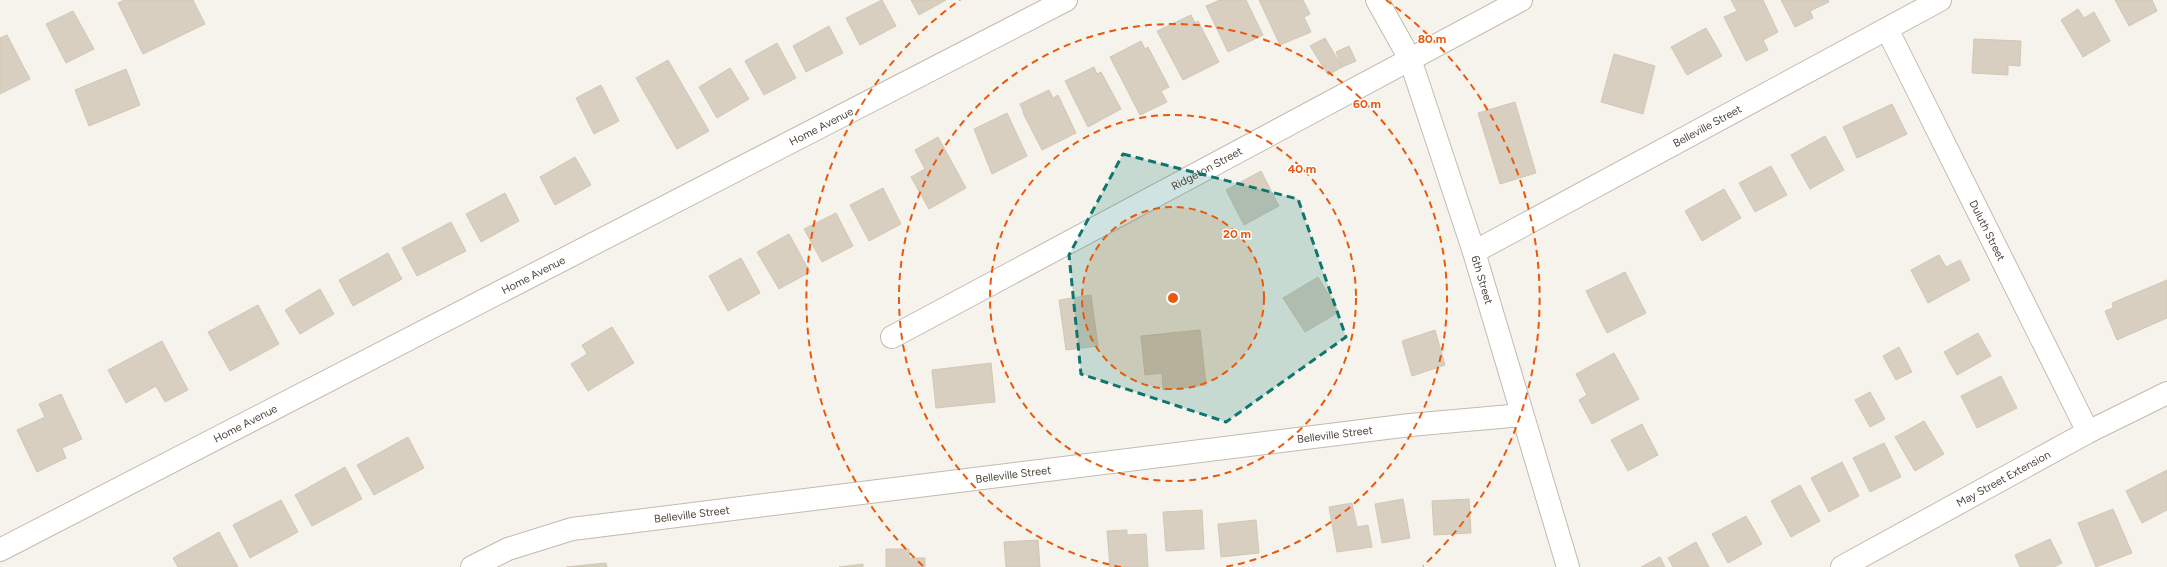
<svg xmlns="http://www.w3.org/2000/svg" width="2167" height="567" font-family="Figtree,sans-serif">
<style>
.building{fill:#d8cfc1;stroke:#d3c7b4}
.lines{fill:none;stroke-linecap:round;stroke-linejoin:round}
.minor-casing{stroke:#c2bbae;stroke-width:24}
.minor{stroke:#fff;stroke-width:22}
.marked{fill:#0f766e;fill-opacity:0.2;stroke:#0f766e;stroke-width:3;stroke-dasharray:8 5;stroke-linejoin:round}
.ring{fill:none;stroke:#e8590c;stroke-width:2;stroke-dasharray:7 5}
.labels{text-anchor:middle;stroke-width:3;stroke-linejoin:round;paint-order:stroke}
.street-label{font-size:11px;fill:#4b4439;stroke:#fff}
.centre{fill:#e8590c;stroke:#fff;stroke-width:2}
.ring-label{font-size:12px;text-anchor:middle;font-weight:bold;fill:#e8590c;stroke:#fff;stroke-width:3;stroke-linejoin:round;paint-order:stroke}
</style>
<rect width="100%" height="100%" fill="#f6f3ec"/>
<g class="building">
<polygon points="124,0 193,0 205,24 143,54 118,3"/>
<polygon points="882,0 896,26 860,45 846,18"/>
<polygon points="911,0 946,0 919,15"/>
<polygon points="1220,0 1246,0 1263,35 1228,52 1206,6"/>
<polygon points="1259,0 1303,0 1310,14 1304,17 1311,32 1280,45"/>
<polygon points="1731,0 1763,0 1778,32 1763,40 1768,50 1746,61 1724,17 1737,11"/>
<polygon points="1781,0 1828,0 1829,2 1810,11 1813,18 1795,27"/>
<polygon points="2115,0 2152,0 2157,11 2129,26"/>
<polygon points="2078,9 2084,18 2094,12 2110,41 2083,57 2061,20"/>
<polygon points="73,11 94,49 66,63 46,24"/>
<polygon points="1191,15 1195,23 1198,21 1219,62 1183,80 1157,31"/>
<polygon points="829,26 843,53 806,72 793,46"/>
<polygon points="1706,28 1722,56 1687,75 1671,47"/>
<polygon points="7,35 30,79 0,94 0,38"/>
<polygon points="1325,38 1342,67 1328,75 1310,46"/>
<polygon points="1974,39 2021,41 2020,66 2008,65 2008,75 1972,73"/>
<polygon points="1141,41 1145,49 1148,47 1169,87 1161,91 1167,102 1140,115 1110,57"/>
<polygon points="777,43 796,78 764,95 745,61"/>
<polygon points="1349,46 1356,61 1342,67 1336,52"/>
<polygon points="1614,54 1655,66 1643,114 1601,102"/>
<polygon points="668,60 709,131 677,149 636,78"/>
<polygon points="1094,67 1097,74 1101,72 1121,109 1088,127 1065,81"/>
<polygon points="730,68 749,99 717,118 699,87"/>
<polygon points="126,69 140,105 89,126 75,90"/>
<polygon points="601,85 619,121 594,134 576,98"/>
<polygon points="1049,90 1053,98 1058,95 1076,133 1042,150 1023,113 1024,113 1020,104"/>
<polygon points="1515,102 1536,173 1500,184 1478,113"/>
<polygon points="1892,104 1907,134 1857,158 1843,127"/>
<polygon points="1007,113 1027,156 992,174 974,129"/>
<polygon points="1825,136 1844,170 1810,189 1791,155"/>
<polygon points="938,137 966,188 929,209 911,177 925,169 915,150"/>
<polygon points="575,157 591,185 555,205 540,177"/>
<polygon points="1771,166 1787,195 1755,212 1739,183"/>
<polygon points="1261,171 1279,206 1244,225 1226,190"/>
<polygon points="883,188 901,224 869,241 850,205"/>
<polygon points="1724,189 1741,218 1702,241 1685,211"/>
<polygon points="505,193 519,221 481,242 466,214"/>
<polygon points="836,213 853,246 822,262 804,229"/>
<polygon points="451,222 466,251 417,276 402,248"/>
<polygon points="789,234 810,272 779,289 757,252"/>
<polygon points="388,253 402,279 353,306 339,280"/>
<polygon points="1939,255 1946,267 1960,260 1970,280 1928,303 1911,270"/>
<polygon points="741,258 760,293 728,311 709,276"/>
<polygon points="1625,272 1646,313 1607,333 1586,291"/>
<polygon points="1318,277 1339,312 1305,332 1283,298"/>
<polygon points="2167,280 2167,318 2117,340 2105,311 2113,308 2112,303"/>
<polygon points="320,289 334,314 300,334 285,310"/>
<polygon points="1091,295 1098,346 1066,350 1059,300"/>
<polygon points="258,305 279,344 230,371 208,332"/>
<polygon points="612,327 634,363 588,391 571,364 587,354 582,345"/>
<polygon points="1200,330 1206,385 1163,390 1162,373 1145,375 1141,336"/>
<polygon points="1435,330 1445,365 1412,376 1402,341"/>
<polygon points="1978,333 1991,356 1957,375 1944,352"/>
<polygon points="162,341 188,390 165,402 156,386 126,403 108,370"/>
<polygon points="1899,347 1912,372 1896,380 1883,356"/>
<polygon points="1614,353 1639,399 1592,424 1579,400 1587,395 1576,374"/>
<polygon points="991,363 995,402 936,408 932,370"/>
<polygon points="2001,376 2017,408 1977,428 1961,396"/>
<polygon points="1870,392 1885,419 1870,427 1855,400"/>
<polygon points="61,394 82,439 62,448 66,458 37,472 17,430 45,417 39,404"/>
<polygon points="1924,421 1944,454 1915,471 1895,437"/>
<polygon points="1642,424 1658,455 1628,471 1611,440"/>
<polygon points="408,437 424,468 374,495 357,465"/>
<polygon points="1884,443 1901,477 1870,492 1853,458"/>
<polygon points="1842,462 1859,496 1829,512 1811,478"/>
<polygon points="345,467 362,499 312,526 295,495"/>
<polygon points="2167,470 2167,510 2142,523 2126,491"/>
<polygon points="1800,485 1820,521 1791,537 1771,501"/>
<polygon points="1403,499 1410,538 1382,543 1375,504"/>
<polygon points="1469,499 1471,533 1434,535 1432,501"/>
<polygon points="281,500 298,532 250,558 233,525"/>
<polygon points="1352,503 1357,527 1368,525 1372,547 1337,552 1329,507"/>
<polygon points="2113,509 2132,553 2096,567 2078,523"/>
<polygon points="1202,510 1204,549 1166,551 1163,512"/>
<polygon points="1746,516 1762,544 1728,563 1712,534"/>
<polygon points="1256,520 1259,553 1221,557 1218,524"/>
<polygon points="1127,530 1127,535 1146,534 1148,567 1110,567 1107,531"/>
<polygon points="219,532 238,567 178,567 173,558"/>
<polygon points="2050,539 2062,563 2054,567 2020,567 2015,555"/>
<polygon points="1038,540 1040,567 1006,567 1004,542"/>
<polygon points="1696,542 1709,567 1673,567 1668,558"/>
<polygon points="886,549 909,549 909,558 925,558 925,567 886,567"/>
<polygon points="1660,557 1665,567 1641,567"/>
<polygon points="606,563 607,567 566,567"/>
<polygon points="863,564 863,567 839,567"/>
</g>
<g class="lines">
<defs>
<g id="minor">
<path id="s1" d="M1377,0L1410,59L1474,252L1568,567"/>
<path id="s2" d="M1887,29L2088,432"/>
<path id="s3" d="M1474,252L1940,0"/>
<path id="s4" d="M892,337L1521,0"/>
<path id="s5" d="M0,550L1066,0"/>
<path id="s6" d="M472,567L508,549L572,529L1410,425L1522,415"/>
<path id="s7" d="M1842,567L2088,432L2167,393"/>
</g>
</defs>
<use href="#minor" class="minor-casing"/>
<use href="#minor" class="minor"/>
</g>
<path class="marked" d="M1123,154L1298,199L1346,337L1226,422L1081,374L1069,255Z"/>
<circle cx="1173" cy="298" r="91" fill="#e8590c" fill-opacity=".12"/>
<g class="ring">
<circle cx="1173" cy="298" r="91"/>
<circle cx="1173" cy="298" r="183"/>
<path d="M1121 567A274 274 0 1 1 1225 567"/>
<path d="M923 566A366 366 0 0 1 960 0M1386 0A366 366 0 0 1 1423 566"/>
</g>
<g class="labels">
<g class="street-label">
<text dy="4" stroke="none"><textPath href="#s3" startOffset="265">Belleville Street</textPath></text>
<text dy="4" stroke="none"><textPath href="#s5" startOffset="924">Home Avenue</textPath></text>
<text dy="4" stroke="none"><textPath href="#s4" startOffset="357">Ridgeton Street</textPath></text>
<text dy="4" stroke="none"><textPath href="#s2" startOffset="225">Duluth Street</textPath></text>
<text dy="4" stroke="none"><textPath href="#s5" startOffset="600">Home Avenue</textPath></text>
<text dy="4" stroke="none"><textPath href="#s1" startOffset="300">6th Street</textPath></text>
<text dy="4" stroke="none"><textPath href="#s5" startOffset="276">Home Avenue</textPath></text>
<text dy="4" stroke="none"><textPath href="#s6" startOffset="876">Belleville Street</textPath></text>
<text dy="4" stroke="none"><textPath href="#s6" startOffset="552">Belleville Street</textPath></text>
<text dy="4" stroke="none"><textPath href="#s7" startOffset="184">May Street Extension</textPath></text>
<text dy="4" stroke="none"><textPath href="#s6" startOffset="228">Belleville Street</textPath></text>
</g>
</g>
<circle cx="1173" cy="298" r="6" class="centre"/>
<g class="ring-label">
<text x="1432" y="43">80 m</text>
<text x="1367" y="108">60 m</text>
<text x="1302" y="173">40 m</text>
<text x="1237" y="238">20 m</text>
</g>
</svg>
